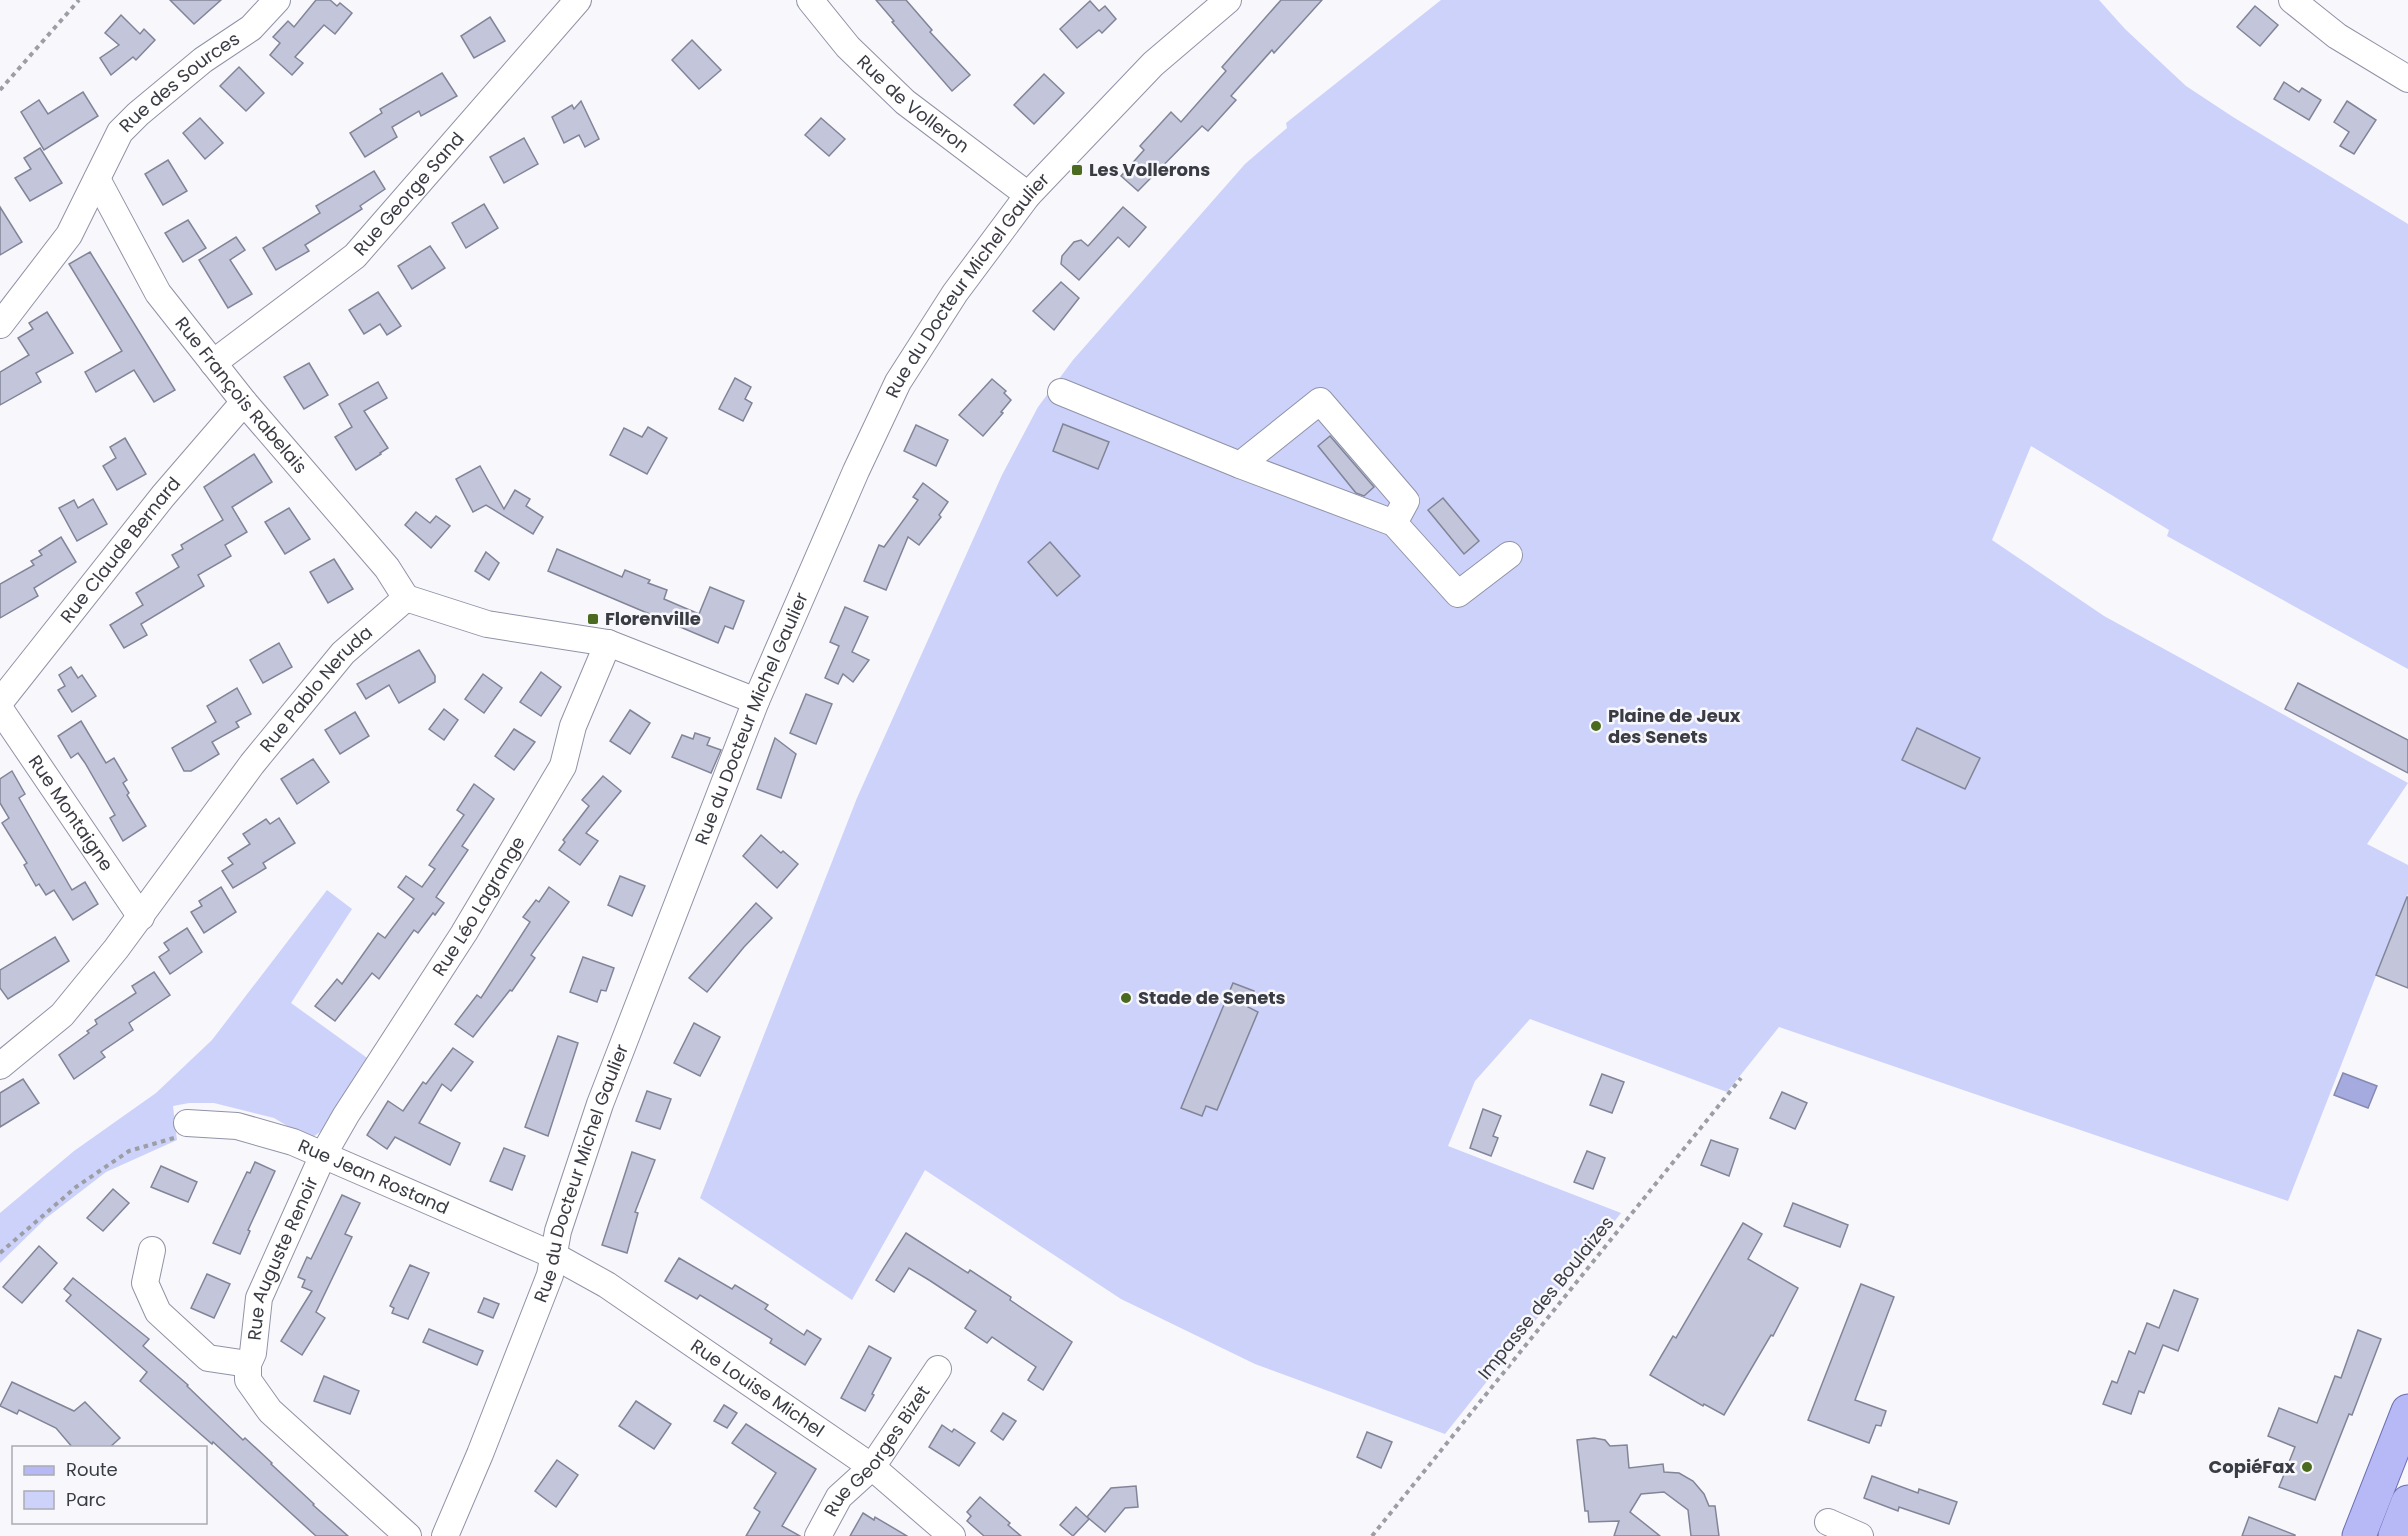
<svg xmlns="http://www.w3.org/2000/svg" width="2408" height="1536" font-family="Poppins,sans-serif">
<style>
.green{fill:#ccd2fa}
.water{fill:#a5abdf;stroke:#858ab0;stroke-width:1.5}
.building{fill:#c3c6db;stroke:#828598;stroke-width:1.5}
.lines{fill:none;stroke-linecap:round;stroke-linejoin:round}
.minor-casing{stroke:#9093a6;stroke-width:28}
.major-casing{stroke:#6b6fb3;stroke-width:35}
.path{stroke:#9d9ea5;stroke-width:4;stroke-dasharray:4.5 4.5;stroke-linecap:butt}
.minor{stroke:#fff;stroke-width:26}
.major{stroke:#b6b9f5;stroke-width:33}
.poi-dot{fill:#4a6a1f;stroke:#f7f7fc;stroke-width:2}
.labels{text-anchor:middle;stroke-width:5;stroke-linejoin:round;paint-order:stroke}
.street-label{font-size:18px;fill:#3a3c44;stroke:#f7f7fc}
.poi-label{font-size:18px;font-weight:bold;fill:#3a3c44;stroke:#f7f7fc;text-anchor:start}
</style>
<rect width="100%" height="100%" fill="#f7f7fc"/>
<g class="green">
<polygon points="1441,0 2099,0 2125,29 2186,86 2233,117 2408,224 2408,669 2167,536 2169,530 2031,446 1992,540 2104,616 2408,783 2367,844 2408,865 2408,894 2288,1201 1779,1027 1727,1092 1530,1019 1475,1081 1448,1146 1621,1213 1445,1434 1255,1364 1121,1299 925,1170 852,1300 700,1198 857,798 1002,475 1038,407 1073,360 1245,164 1287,128 1286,123"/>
<polygon points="327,890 352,909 291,1003 370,1060 324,1129 313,1137 301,1134 274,1118 214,1103 189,1103 173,1106 177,1140 106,1172 45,1219 0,1263 0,1213 74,1151 156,1093 212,1040"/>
</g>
<polygon class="water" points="2343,1073 2377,1086 2368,1108 2334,1095"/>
<g class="building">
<polygon points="170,0 221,0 194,24"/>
<polygon points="316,0 330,0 337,6 340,3 352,13 335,34 324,25 295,57 303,63 292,75 270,55 280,43 273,37 288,21 294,27"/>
<polygon points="876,0 906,0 932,30 930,32 970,75 952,91 892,22 894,21"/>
<polygon points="1281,0 1322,0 1274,53 1272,50 1231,96 1236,100 1208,131 1202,126 1138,191 1121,176 1144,150 1140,146 1171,112 1181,122 1226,71 1222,67"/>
<polygon points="1090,1 1099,11 1105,6 1116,19 1102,33 1099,30 1077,48 1060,29"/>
<polygon points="2255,6 2278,25 2260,46 2237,27"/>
<polygon points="121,15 140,34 144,29 155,40 136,60 133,57 111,75 100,58 119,45 105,33"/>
<polygon points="490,17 505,41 474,58 461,36"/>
<polygon points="692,40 721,70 699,89 672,60"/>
<polygon points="239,67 264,93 246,111 220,86"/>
<polygon points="442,73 457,96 421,116 419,111 392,127 397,137 365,157 350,133 382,113 380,109"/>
<polygon points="1044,74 1064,93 1034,124 1014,105"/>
<polygon points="2284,82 2299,92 2302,88 2321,100 2309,120 2274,99"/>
<polygon points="83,92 98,116 44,150 21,112 39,100 48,114"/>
<polygon points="581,101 599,139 585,147 579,135 564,143 552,117 572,105 574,109"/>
<polygon points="2347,101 2376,120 2354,154 2340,146 2349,132 2334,122"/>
<polygon points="200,118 223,143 205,159 183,133"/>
<polygon points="821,118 845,139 829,156 805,135"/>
<polygon points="524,138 538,164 504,183 490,157"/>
<polygon points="40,148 62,183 30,201 15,178 31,169 24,158"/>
<polygon points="168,160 187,191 163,205 145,174"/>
<polygon points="374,171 385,189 360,206 362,209 305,245 309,251 276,270 263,248 320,213 316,206"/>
<polygon points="484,204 498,228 466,248 452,223"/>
<polygon points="0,207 22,242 0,255"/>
<polygon points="1123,207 1146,227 1129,247 1118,237 1079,280 1061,264 1062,256 1074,242 1081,240 1088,246"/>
<polygon points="188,220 206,248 183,262 165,233"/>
<polygon points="236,237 245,250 230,260 252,294 228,308 199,260"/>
<polygon points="430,246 445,268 412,289 398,266"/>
<polygon points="90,252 175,390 154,402 134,370 96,392 85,372 122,351 69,264"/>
<polygon points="1061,282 1079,298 1054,330 1033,311"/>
<polygon points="378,292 401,326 387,335 380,324 364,334 349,310"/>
<polygon points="47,312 73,353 36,373 41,382 0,405 0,372 29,355 18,338 33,329 29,323"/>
<polygon points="309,363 328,395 304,409 284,377"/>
<polygon points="735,378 751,387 745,399 752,403 743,421 719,409"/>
<polygon points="992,379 1006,391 1004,393 1011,400 1001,412 1003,413 983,436 959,415"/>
<polygon points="378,382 387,398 364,411 388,448 380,453 381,454 356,470 335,437 352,427 339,404"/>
<polygon points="1063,424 1109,442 1098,469 1053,451"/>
<polygon points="916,425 948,440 936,466 904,451"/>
<polygon points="648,427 667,438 647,474 610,455 624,428 642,437"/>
<polygon points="1330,436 1374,487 1364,496 1356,493 1318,446"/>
<polygon points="125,438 146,474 117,490 103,466 116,458 110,447"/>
<polygon points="254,454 272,482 232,507 247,532 225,545 231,556 198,575 204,586 141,624 147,635 124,648 110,625 143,605 136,593 179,567 172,555 183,549 181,545 223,520 204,487"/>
<polygon points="480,466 504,509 515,490 530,499 526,506 543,517 533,534 486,505 473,512 456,479"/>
<polygon points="923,483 948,502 939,515 941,517 919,545 908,537 886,590 864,581 879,545 884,547 918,500 913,497"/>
<polygon points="1443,498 1479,541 1464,554 1428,510"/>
<polygon points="93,499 107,524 77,541 59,508 74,500 78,508"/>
<polygon points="289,508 310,539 285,554 265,522"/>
<polygon points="416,512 430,523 436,516 450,526 431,548 405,525"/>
<polygon points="61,537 76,562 34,588 38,596 0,618 0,584 34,565 31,561 42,555 39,551"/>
<polygon points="1050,542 1080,576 1057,596 1028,562"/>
<polygon points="557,549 622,577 625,570 650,580 648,583 667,590 664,599 699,614 710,587 744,601 733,629 725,626 718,643 548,571"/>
<polygon points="486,552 499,563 489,580 475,571"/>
<polygon points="334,559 353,589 328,603 310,572"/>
<polygon points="845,607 868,617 852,652 869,660 853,682 843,674 838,684 825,678 839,646 830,642"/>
<polygon points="279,643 292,667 263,683 250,660"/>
<polygon points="419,650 435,676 435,682 399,703 389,685 366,699 357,684"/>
<polygon points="71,667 78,678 82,675 96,696 72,712 58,690 65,686 59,675"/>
<polygon points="541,672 561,687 541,716 520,702"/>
<polygon points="483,674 502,688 484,713 465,699"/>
<polygon points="2298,683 2408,740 2408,773 2285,709"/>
<polygon points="237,688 251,714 236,722 239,727 212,742 219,754 191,771 184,771 172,748 216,722 207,706"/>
<polygon points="806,694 832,704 816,744 790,733"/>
<polygon points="444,709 458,720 444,740 429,729"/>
<polygon points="630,710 650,723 630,754 610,741"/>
<polygon points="355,712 369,736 340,754 325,730"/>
<polygon points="81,721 106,763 114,758 127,780 123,783 129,793 127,795 146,826 123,841 110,818 115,815 85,763 78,753 71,758 58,736"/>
<polygon points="1917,728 1980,758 1965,789 1902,760"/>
<polygon points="514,729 535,742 514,770 495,756"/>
<polygon points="695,733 710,738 707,745 721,750 711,773 672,757 682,735 693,739"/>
<polygon points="775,738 796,754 781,798 757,789"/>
<polygon points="313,759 329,782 297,804 281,779"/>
<polygon points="12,771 25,794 19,798 72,890 85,882 98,904 73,920 54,890 46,895 39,884 36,886 24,865 27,863 2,823 9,818 0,803 0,779"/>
<polygon points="603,776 621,791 586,833 598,841 580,865 559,850 565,842 563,840 589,806 582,800"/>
<polygon points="474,784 494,799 462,846 468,850 436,897 444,903 435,915 433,913 418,933 414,930 379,979 372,973 335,1021 315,1006 337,979 342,984 378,933 385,938 414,899 398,887 406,876 422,887 435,869 429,865 464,815 457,810"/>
<polygon points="279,818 295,843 263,863 266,868 233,888 222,871 233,864 228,858 250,844 243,834 266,819 270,824"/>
<polygon points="761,835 781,853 783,851 798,864 777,888 743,856"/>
<polygon points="620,876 645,886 632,916 608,905"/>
<polygon points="221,887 236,912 204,933 191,912 202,906 199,901"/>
<polygon points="549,887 569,902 531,955 535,958 512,991 510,990 473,1037 455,1024 477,995 481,998 530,922 523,917 536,900 539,902"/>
<polygon points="2407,897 2408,897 2408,988 2376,975"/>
<polygon points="756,903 772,918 744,947 707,992 689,978"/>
<polygon points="187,928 202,952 170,974 159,957 169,950 164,943"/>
<polygon points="55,937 69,961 8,999 0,988 0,970"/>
<polygon points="583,957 614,968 606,991 601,990 597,1002 570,992"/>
<polygon points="154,972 170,995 129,1023 133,1030 101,1052 105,1057 74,1079 59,1055 89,1033 87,1031 97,1024 95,1020 136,993 132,986"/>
<polygon points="1233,983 1254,991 1248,1007 1258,1012 1217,1110 1206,1106 1202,1116 1181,1108"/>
<polygon points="694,1023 720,1037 700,1076 674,1063"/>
<polygon points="558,1036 578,1043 548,1136 525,1127"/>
<polygon points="453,1048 473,1062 451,1091 442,1084 419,1123 460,1143 450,1165 395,1137 387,1149 367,1135 388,1101 403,1111 423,1082 426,1084"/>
<polygon points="1602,1074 1624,1082 1612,1113 1590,1105"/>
<polygon points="23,1079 39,1103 0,1127 0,1093"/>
<polygon points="647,1091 671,1099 660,1129 636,1121"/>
<polygon points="1782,1092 1807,1103 1795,1129 1770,1118"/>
<polygon points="1483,1109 1501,1116 1493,1136 1498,1138 1491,1156 1470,1148"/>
<polygon points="1711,1140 1738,1149 1729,1176 1701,1165"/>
<polygon points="504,1148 525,1156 512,1190 490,1181"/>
<polygon points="1587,1151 1605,1158 1593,1189 1574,1182"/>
<polygon points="632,1152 655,1160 635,1212 638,1213 627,1253 602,1245"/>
<polygon points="255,1162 275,1171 248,1230 250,1231 240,1254 213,1243 247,1172 250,1173"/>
<polygon points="161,1166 197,1182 188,1202 151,1187"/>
<polygon points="113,1189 129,1203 103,1231 87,1218"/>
<polygon points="342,1195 360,1203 345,1234 352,1237 316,1312 325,1318 302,1355 281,1341 312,1291 302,1287 305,1280 298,1277 307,1257 311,1259"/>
<polygon points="1793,1203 1848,1225 1840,1247 1784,1226"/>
<polygon points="1743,1223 1762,1234 1748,1259 1798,1288 1773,1336 1771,1335 1724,1415 1704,1404 1703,1406 1650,1375 1673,1336 1676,1338"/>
<polygon points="906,1233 968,1273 970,1270 1011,1297 1010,1300 1072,1342 1043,1390 1028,1380 1036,1367 992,1337 987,1343 965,1328 976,1311 929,1280 909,1268 894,1292 876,1280"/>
<polygon points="39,1246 57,1263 22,1303 3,1287"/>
<polygon points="679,1258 732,1289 735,1285 768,1305 765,1309 804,1335 807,1330 821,1339 805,1365 770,1343 772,1339 700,1295 697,1299 665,1281"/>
<polygon points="410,1265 429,1273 408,1319 392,1313 394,1308 390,1306"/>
<polygon points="207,1274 230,1284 214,1318 191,1308"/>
<polygon points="73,1278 149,1339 143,1346 188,1385 187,1386 243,1440 245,1438 272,1463 271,1464 314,1504 313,1505 348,1536 316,1536 213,1442 212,1444 140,1381 147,1372 66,1301 71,1295 64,1289"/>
<polygon points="1861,1284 1894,1297 1855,1400 1886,1411 1881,1426 1876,1425 1869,1443 1808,1420"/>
<polygon points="2174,1290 2198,1299 2178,1351 2163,1345 2144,1393 2139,1391 2131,1414 2103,1404 2112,1381 2117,1383 2129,1351 2135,1354 2147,1323 2159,1328"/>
<polygon points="484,1298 499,1304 493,1318 478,1312"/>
<polygon points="429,1329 483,1351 477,1365 423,1342"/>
<polygon points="2358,1330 2381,1339 2352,1415 2349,1414 2315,1500 2279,1487 2295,1447 2268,1436 2279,1408 2317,1423 2335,1376 2341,1378"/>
<polygon points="869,1346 891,1358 872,1394 874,1395 865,1411 841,1398"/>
<polygon points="324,1376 359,1391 350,1414 314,1401"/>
<polygon points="12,1382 74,1411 85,1402 120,1438 109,1448 73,1448 56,1428 19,1410 17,1414 0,1406"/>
<polygon points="636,1401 671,1424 654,1449 619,1426"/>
<polygon points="724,1405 737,1413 727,1428 714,1421"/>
<polygon points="1003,1413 1016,1421 1003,1440 991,1431"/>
<polygon points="746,1424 816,1469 782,1526 800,1536 746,1536 760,1512 754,1508 776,1473 732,1443"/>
<polygon points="942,1425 952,1432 954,1429 975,1443 959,1466 929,1447"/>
<polygon points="1367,1432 1392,1442 1381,1468 1357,1457"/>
<polygon points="1594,1438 1605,1440 1610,1446 1627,1445 1629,1468 1663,1464 1664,1472 1679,1473 1693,1481 1704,1494 1709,1506 1715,1506 1719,1536 1691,1536 1688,1510 1664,1492 1641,1494 1630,1512 1660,1536 1614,1536 1619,1521 1589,1522 1588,1511 1585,1511 1577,1440"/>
<polygon points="557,1460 578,1475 556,1507 535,1491"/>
<polygon points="1872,1476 1918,1493 1919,1489 1957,1502 1949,1524 1899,1507 1898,1511 1864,1498"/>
<polygon points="1136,1486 1138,1507 1125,1508 1105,1532 1087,1517 1111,1488"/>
<polygon points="980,1497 1010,1523 1008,1525 1021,1536 984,1536 967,1521 971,1516 967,1512"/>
<polygon points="1076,1507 1089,1519 1073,1536 1060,1525"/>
<polygon points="863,1513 874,1520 875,1517 907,1536 850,1536"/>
<polygon points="2249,1517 2295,1535 2295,1536 2242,1536"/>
</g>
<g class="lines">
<defs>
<g id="minor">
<path id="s1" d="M810,0L848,47L905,102L1028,195"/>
<polyline points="2292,0 2337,36 2408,79"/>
<path id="s2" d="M97,179L158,293L244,402L387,568L406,598"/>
<path id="s3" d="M0,325L69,235L120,132L138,114L203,60L251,28L277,0"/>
<path id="s4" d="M213,363L355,256L578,0"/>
<polyline points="1061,392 1240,465 1394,523 1458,594 1509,555"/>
<polyline points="1240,465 1320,401 1406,501 1394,523"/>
<polyline points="406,598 487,624 608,643 756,701"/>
<path id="s5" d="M0,702L163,496L244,402"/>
<path id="s6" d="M0,709L141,917"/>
<path id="s7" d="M0,1066L62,1015L116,949L252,764L343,653L406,598"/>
<path id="s8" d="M187,1123L237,1126L293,1142L553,1255L607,1285L872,1467L952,1536"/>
<polyline points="152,1250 145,1283 158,1312 208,1358 248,1364"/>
<polyline points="1828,1522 1860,1536"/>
<path id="s9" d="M408,1536L270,1411L248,1380V1364L253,1353L259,1298L323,1155L346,1115L464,933L563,766L573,726L608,643"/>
<path id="s10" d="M445,1536L480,1454L550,1275L558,1231L600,1104L756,701L856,471L898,382L955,293L1028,195L1153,64L1228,0"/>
<path id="s11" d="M818,1536L839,1497L872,1467L938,1369"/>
</g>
<g id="major">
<polyline points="2359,1536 2408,1411"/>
<polyline points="2395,1536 2408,1502"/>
</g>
</defs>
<use href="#minor" class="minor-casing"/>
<use href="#major" class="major-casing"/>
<g class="path">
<polyline points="0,90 79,0"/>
<polyline points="0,1253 76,1187 129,1151 174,1138"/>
<polyline points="1372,1536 1741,1078"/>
</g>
<use href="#minor" class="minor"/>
<use href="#major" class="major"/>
</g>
<g class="poi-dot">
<rect x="1071" y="164" width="12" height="12" rx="3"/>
<rect x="587" y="613" width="12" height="12" rx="3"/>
<circle cx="1596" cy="726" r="6"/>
<circle cx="1126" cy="998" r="6"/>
<circle cx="2307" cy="1467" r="6"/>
</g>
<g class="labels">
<g class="street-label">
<text dy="6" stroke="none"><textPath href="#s3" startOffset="306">Rue des Sources</textPath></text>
<text dy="6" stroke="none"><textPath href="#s1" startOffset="147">Rue de Volleron</textPath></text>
<text dy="6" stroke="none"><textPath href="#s4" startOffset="260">Rue George Sand</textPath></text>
<text dy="6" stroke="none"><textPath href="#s10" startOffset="1360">Rue du Docteur Michel Gaulier</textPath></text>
<text dy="6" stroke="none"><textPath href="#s2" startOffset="261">Rue François Rabelais</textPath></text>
<text dy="6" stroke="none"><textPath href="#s5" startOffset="194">Rue Claude Bernard</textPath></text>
<text dy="6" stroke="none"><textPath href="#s7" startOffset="494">Rue Pablo Neruda</textPath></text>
<text dy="6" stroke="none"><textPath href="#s10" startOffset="874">Rue du Docteur Michel Gaulier</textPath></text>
<text dy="6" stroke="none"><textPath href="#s6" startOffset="126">Rue Montaigne</textPath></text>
<text dy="6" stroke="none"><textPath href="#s9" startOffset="758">Rue Léo Lagrange</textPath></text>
<text dy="6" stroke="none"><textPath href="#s10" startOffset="388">Rue du Docteur Michel Gaulier</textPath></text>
<text dy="6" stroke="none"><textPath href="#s8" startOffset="196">Rue Jean Rostand</textPath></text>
<text dy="6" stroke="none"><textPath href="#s9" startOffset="352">Rue Auguste Renoir</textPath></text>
<text transform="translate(1546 1298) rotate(-51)" y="6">Impasse des Boulaizes</text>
<text dy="6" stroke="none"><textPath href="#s8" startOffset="636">Rue Louise Michel</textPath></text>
<text dy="6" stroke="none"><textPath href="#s11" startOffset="104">Rue Georges Bizet</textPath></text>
</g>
<g class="poi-label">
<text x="1089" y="176">Les Vollerons</text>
<text x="605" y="625">Florenville</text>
<text x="1608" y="722">Plaine de Jeux<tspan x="1608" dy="21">des Senets</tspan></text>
<text x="1138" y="1004">Stade de Senets</text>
<text x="2295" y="1473" text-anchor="end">CopiéFax</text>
</g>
</g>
<rect x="12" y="1446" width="195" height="78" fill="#f7f7fc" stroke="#abacb2" stroke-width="1.5"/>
<rect x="24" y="1466" width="30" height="9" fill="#b6b9f5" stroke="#abacb2" stroke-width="1.5"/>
<text x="66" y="1476" font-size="18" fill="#3a3c44">Route</text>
<rect x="24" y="1491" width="30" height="18" fill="#ccd2fa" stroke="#abacb2" stroke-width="1.5"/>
<text x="66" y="1506" font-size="18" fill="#3a3c44">Parc</text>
</svg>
